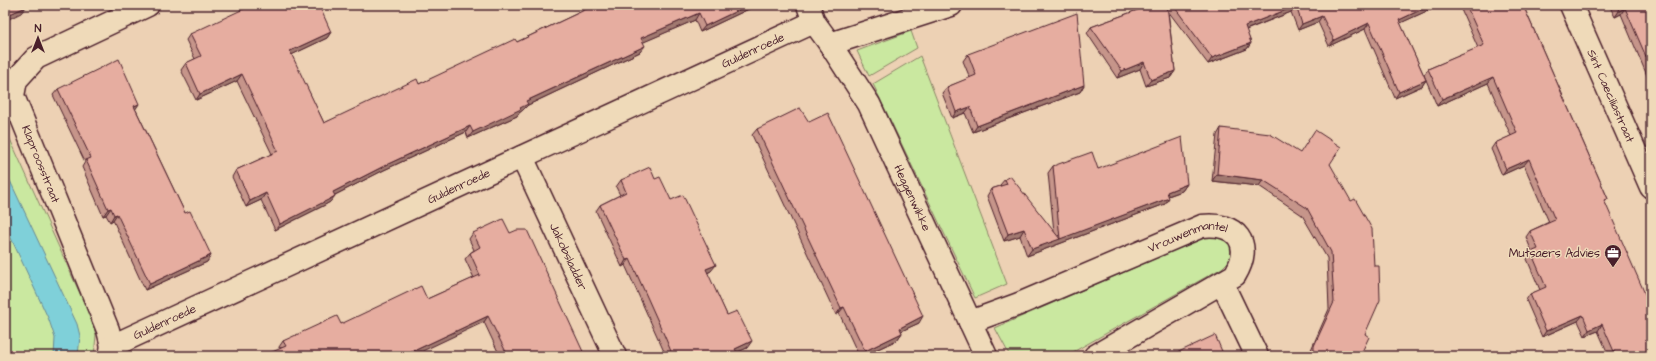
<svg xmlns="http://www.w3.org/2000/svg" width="1656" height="361" font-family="'Architects Daughter',sans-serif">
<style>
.green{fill:#cae8a0;stroke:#8a8466}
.water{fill:#7fd0d9;stroke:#6a8993}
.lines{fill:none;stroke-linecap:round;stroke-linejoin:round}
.minor-casing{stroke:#4a1f2b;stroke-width:25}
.minor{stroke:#efdab9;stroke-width:22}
.wall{fill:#c6958a;stroke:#4a1f2b}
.shaded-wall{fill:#a17970;stroke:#4a1f2b}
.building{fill:#e6ada0;stroke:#4a1f2b}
.labels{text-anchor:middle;stroke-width:3;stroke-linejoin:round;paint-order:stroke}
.street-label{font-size:12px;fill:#4a1f2b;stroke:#efdab9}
.poi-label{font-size:12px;fill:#4a1f2b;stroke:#efdab9;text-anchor:end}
</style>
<rect width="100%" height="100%" fill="#edd1b4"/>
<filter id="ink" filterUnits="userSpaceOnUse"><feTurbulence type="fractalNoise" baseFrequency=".025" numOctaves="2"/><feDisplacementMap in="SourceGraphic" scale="8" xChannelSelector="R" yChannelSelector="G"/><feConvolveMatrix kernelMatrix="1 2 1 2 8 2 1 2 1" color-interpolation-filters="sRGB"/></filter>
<g filter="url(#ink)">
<g class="green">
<polygon points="911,31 917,48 869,76 857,51"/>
<polygon points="920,56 1007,284 975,298 873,84"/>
<polygon points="5,128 91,318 96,335 94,356 5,356"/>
<polygon points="1205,237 1220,237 1230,244 1231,259 1222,268 1066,356 1010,356 995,328"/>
</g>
<polygon class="water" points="5,170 77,324 80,336 78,356 54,356 55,338 49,320 5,225"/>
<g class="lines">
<defs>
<g id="minor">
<polyline points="808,5 814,22 830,44 951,5"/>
<path id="s1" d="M1571,5L1651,187"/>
<path id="s2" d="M830,44L869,104L986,356"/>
<path id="s3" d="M522,157L615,356"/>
<polyline points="1222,283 1257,356"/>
<path id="s4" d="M970,322L1019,304L1202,226C1236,222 1254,243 1235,275L1095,356"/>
<polyline points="112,346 108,330 13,96 16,80 36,58 148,5"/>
<path id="s5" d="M110,356L112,346L814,22"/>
</g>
</defs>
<use href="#minor" class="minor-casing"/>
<use href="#minor" class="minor"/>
</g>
<g class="wall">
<polygon points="595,5 755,5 753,7 700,32 695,20 643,42 640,52 528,105 523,110 519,113 517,116 468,138 466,132 384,170 335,195 330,202 323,206 275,230 261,200 246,207 232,177 236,170 272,154 237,81 196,100 181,70 186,63 195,59 186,40 190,34 302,9 331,32 327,38 291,55 324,123 419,84 517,42"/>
<polygon points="1151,5 1440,5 1400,23 1426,80 1422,86 1395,98 1365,29 1329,46 1318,22 1298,30 1291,12 1246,30 1251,43 1247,49 1208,64 1168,11 1175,71 1170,78 1146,86 1140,69 1117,78 1087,33 1091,27"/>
<polygon points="1459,5 1523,5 1608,199 1605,202 1651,356 1609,356 1598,331 1585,336 1578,321 1542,337 1526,300 1530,294 1540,290 1527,259 1531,252 1532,252 1526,237 1530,231 1549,222 1524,165 1502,175 1491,149 1495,143 1511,136 1488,83 1437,106 1424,75 1428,69 1478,48"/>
<polygon points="1609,5 1651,5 1651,85 1621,14 1615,17"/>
<polygon points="968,54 1084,85 1080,92 973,132 965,113 952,118 942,93 947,87 970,78 963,61"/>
<polygon points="58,89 136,110 185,213 211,255 207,262 145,290 113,220 110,222 106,215 103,216 82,167 85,162 53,95"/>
<polygon points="809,122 919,323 901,331 902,333 897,340 863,356 859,356 839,313 836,315 752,135 757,129"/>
<polygon points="1221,128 1330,164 1365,334 1360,356 1310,356 1310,352 1329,309 1327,258 1302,215 1259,186 1212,181 1217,135"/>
<polygon points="1053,166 1098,169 1187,184 1182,191 1168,196 1165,204 1027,256 1020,236 1004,241 987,196 991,189 1001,186 1000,185 1005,179 1054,232 1048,173"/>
<polygon points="655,179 671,200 711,271 707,273 727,315 747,348 737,352 739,356 666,356 625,265 622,267 596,211 600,205 620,195 616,187 621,180"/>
<polygon points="473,233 510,233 585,356 500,356 484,322 279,348 279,347 283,341 427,299 474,278 465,259 470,253 474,250 469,239"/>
</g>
<g class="shaded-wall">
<polygon points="749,5 755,5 753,7 700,32 705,26"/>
<polygon points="1431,5 1440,5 1394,26 1399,20"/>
<polygon points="1296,6 1291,12 1240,32 1245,26"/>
<polygon points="26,7 21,13 5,21 5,16"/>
<polygon points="1625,8 1621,14 1615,17 1619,11"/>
<polygon points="699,13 695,20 637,45 641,38"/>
<polygon points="1322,16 1318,22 1298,30 1302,24"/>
<polygon points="1369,23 1365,29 1329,46 1334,40"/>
<polygon points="331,32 327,38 285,58 290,51"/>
<polygon points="1251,43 1247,49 1208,64 1212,58"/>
<polygon points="645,46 640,52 528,105 523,110 519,113 517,116 468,138 473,132 526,101"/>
<polygon points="1144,62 1140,69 1117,78 1122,71"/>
<polygon points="1175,71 1170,78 1146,86 1151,80"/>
<polygon points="242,74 237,81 196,100 200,94"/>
<polygon points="1493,77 1488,83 1437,106 1442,99"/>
<polygon points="1426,80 1422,86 1395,98 1399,92"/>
<polygon points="1084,85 1080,92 973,132 977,126"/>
<polygon points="139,104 135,110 134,106"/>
<polygon points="970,107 965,113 952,118 956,112"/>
<polygon points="470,126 466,132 384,170 329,198 333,192 388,164"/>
<polygon points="1529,159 1524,165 1502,175 1506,169"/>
<polygon points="1217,174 1263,180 1259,186 1212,181"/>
<polygon points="1187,184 1182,191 1162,198 1167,192"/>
<polygon points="266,193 261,200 246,207 250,201"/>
<polygon points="335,196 330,202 323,206 275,230 280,224"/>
<polygon points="1169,198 1165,204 1027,256 1032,249"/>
<polygon points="111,208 106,215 103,216 108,209"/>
<polygon points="117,214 113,220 110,222 114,215"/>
<polygon points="1024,229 1020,236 1004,241 1008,234"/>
<polygon points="211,255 207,262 145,290 150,284"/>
<polygon points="630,259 625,265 622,267 626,260"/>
<polygon points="716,265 711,271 701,276 706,269"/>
<polygon points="844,307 839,313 836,315 841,308"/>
<polygon points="1583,315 1578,321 1542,337 1546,331"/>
<polygon points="488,316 484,322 412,356 403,356"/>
<polygon points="923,316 919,323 895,334 900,328"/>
<polygon points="1602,324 1598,331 1585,336 1589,330"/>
<polygon points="902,333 897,340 863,356 861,356 865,351"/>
<polygon points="752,341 747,348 731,355 735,349"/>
</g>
<g class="building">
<polygon points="5,5 25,5 26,7 5,16"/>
<polygon points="252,5 301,5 302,9 310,5 319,5 331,32 290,51 324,123 417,79 419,84 515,39 517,42 595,5 749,5 705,26 699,13 641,38 645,46 526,101 528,104 520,108 521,109 473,132 470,126 388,164 333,192 335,196 328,200 280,224 266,193 250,201 236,170 278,151 242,74 200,94 186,63 201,56 190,34"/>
<polygon points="1151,5 1167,5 1175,71 1151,80 1144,62 1122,71 1091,27"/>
<polygon points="1173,5 1431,5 1399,20 1426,80 1399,92 1369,23 1334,40 1322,16 1302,24 1296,6 1245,26 1251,43 1212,58"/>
<polygon points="1466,5 1523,5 1608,199 1604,200 1649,303 1651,302 1651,356 1616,356 1602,324 1589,330 1583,315 1546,331 1530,294 1546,287 1531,252 1538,249 1530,231 1555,220 1529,159 1506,169 1495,143 1517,133 1493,77 1442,99 1428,69 1484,45"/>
<polygon points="1617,5 1651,5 1651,68 1625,8 1619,11"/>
<polygon points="1077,13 1084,85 977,126 970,107 956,112 947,87 976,75 968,54"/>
<polygon points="119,59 139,104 134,106 185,213 190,211 211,255 150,284 117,214 114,215 111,208 108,209 86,160 91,158 58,89"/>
<polygon points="800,108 809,122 828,113 923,316 900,328 902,333 865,351 844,307 841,308 757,129"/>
<polygon points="1221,128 1270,134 1300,153 1315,130 1341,147 1330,164 1351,201 1355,199 1372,229 1374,266 1379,266 1380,300 1365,334 1369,337 1360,356 1317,356 1314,353 1314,346 1334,302 1331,252 1307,208 1263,180 1217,174"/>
<polygon points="1182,137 1187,184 1167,192 1169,198 1060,239 1053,166 1092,152 1098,169"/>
<polygon points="650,167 655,179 660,177 671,200 683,195 716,265 706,269 727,315 737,311 752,341 735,349 739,356 673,356 665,337 630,259 626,260 600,205 626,192 621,180"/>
<polygon points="1010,176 1060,239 1032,249 1024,229 1008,234 991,189 1007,184 1005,179"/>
<polygon points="503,219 510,233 517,230 527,230 585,356 508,356 488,316 403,356 263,356 286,346 283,341 337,316 341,324 421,286 427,299 480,275 470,253 480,247 473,233"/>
<polygon points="1215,335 1224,356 1170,356"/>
</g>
</g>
<defs>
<symbol id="office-pin" viewBox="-11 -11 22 30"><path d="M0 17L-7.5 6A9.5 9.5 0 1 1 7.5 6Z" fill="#4a1f2b" stroke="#efdab9"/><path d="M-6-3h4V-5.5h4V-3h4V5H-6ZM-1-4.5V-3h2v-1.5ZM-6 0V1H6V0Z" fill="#fff"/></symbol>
</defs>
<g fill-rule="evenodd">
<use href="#office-pin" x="1603" y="243" width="20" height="27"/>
</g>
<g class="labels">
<g class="street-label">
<text dy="4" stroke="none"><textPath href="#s5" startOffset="716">Guldenroede</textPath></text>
<text dy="4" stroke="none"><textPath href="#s1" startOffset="99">Sint Caeciliastraat</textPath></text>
<text transform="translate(41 164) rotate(68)" y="4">Klaproosstraat</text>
<text dy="4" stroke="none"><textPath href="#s5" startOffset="392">Guldenroede</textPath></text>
<text dy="4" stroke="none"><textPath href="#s2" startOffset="175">Heggenwikke</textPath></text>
<text dy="4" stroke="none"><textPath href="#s4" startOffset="235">Vrouwenmantel</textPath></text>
<text dy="4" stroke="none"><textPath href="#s3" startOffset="110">Jakobsladder</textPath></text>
<text dy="4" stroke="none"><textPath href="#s5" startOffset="68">Guldenroede</textPath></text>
</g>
<g class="poi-label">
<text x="1600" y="257">Mutsaers Advies</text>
</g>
</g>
<rect width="1656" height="361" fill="none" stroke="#efdab9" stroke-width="20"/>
<rect x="10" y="10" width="1636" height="341" fill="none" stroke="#4a1f2b" stroke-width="1.5" filter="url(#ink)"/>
<g transform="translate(38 38)" stroke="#efdab9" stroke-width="3" paint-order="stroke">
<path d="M0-3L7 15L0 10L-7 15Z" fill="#4a1f2b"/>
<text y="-6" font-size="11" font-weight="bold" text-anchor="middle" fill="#4a1f2b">N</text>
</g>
</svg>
